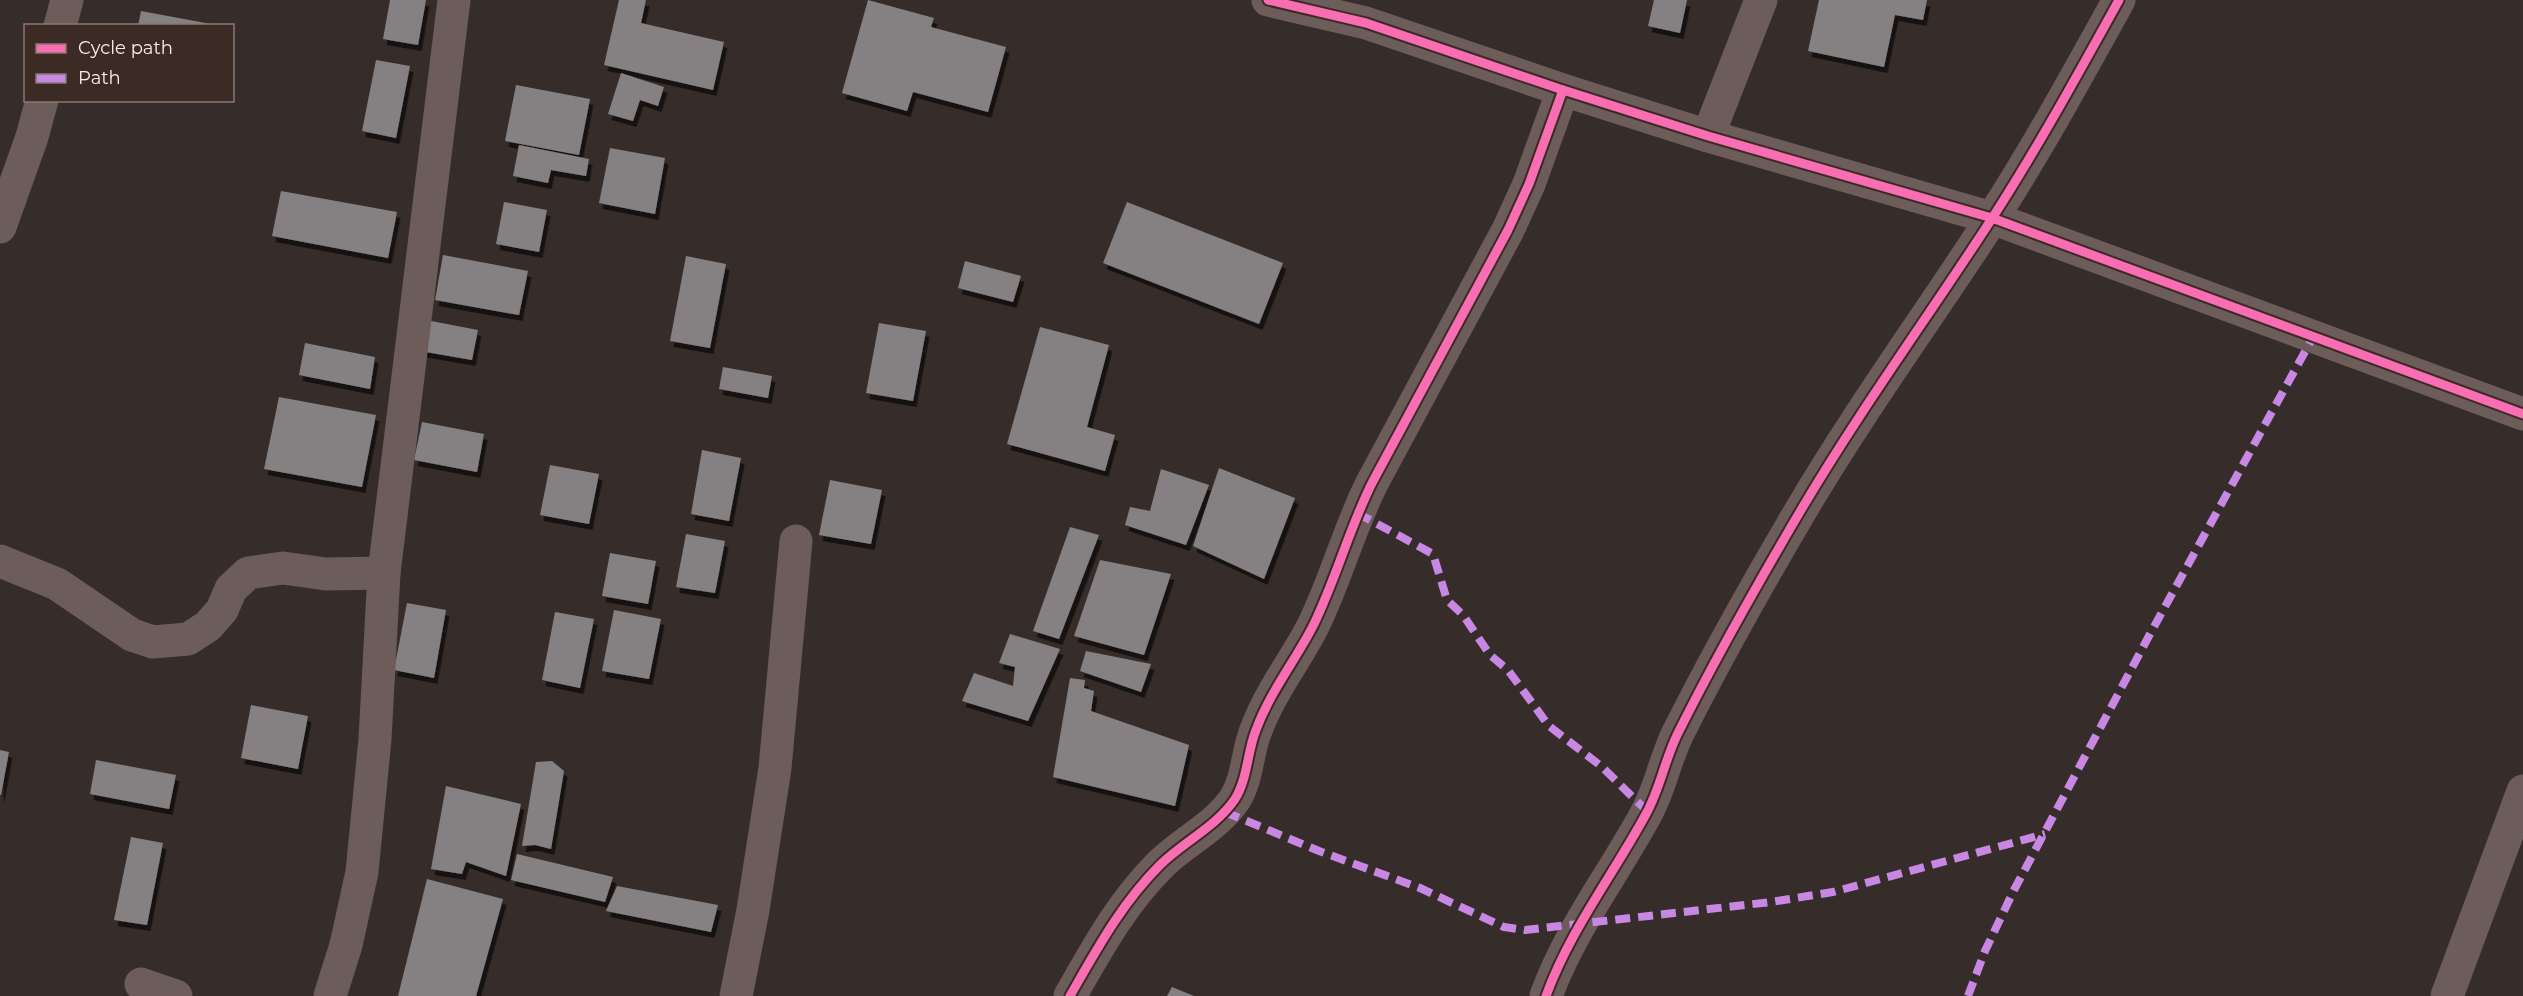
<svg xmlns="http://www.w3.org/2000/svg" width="2523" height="996" font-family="Montserrat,sans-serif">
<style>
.building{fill:#858082;filter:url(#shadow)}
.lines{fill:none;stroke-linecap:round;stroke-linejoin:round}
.street{stroke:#6c5d5b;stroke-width:33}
.quiet{stroke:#c787e3;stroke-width:8;stroke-dasharray:15 8;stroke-linecap:butt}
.cycleway-casing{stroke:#3c2a24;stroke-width:13}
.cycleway{stroke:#f96db3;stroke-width:9}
</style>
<defs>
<filter id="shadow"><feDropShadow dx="3.5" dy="6" stdDeviation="0" flood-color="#0009"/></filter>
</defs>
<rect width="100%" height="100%" fill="#362d2a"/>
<g class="building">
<polygon points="390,0 426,0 418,45 383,39"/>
<polygon points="619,0 646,0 641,23 724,42 713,90 604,65"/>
<polygon points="868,0 934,18 931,27 1006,47 988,112 913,92 907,111 842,93"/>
<polygon points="1654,0 1687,0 1680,33 1648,26"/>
<polygon points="1819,0 1927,0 1923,20 1895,15 1884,67 1808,51"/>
<polygon points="141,11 211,24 211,26 138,26"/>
<polygon points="376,60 410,66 396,138 362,131"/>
<polygon points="621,73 664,87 658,106 640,100 633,121 608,114"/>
<polygon points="516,85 590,99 579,155 505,141"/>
<polygon points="519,145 589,159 586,176 551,170 548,183 513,176"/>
<polygon points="610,148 665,158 655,214 599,203"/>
<polygon points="281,191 397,212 388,258 272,236"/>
<polygon points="504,202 547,210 539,252 496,244"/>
<polygon points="1127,202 1283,263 1259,324 1103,263"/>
<polygon points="443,255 528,271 519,315 435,300"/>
<polygon points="686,256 726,264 710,348 670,341"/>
<polygon points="965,261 1021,276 1013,302 958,288"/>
<polygon points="426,320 478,330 472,360 420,351"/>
<polygon points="879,323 926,331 913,401 866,393"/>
<polygon points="1040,327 1109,345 1087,427 1115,435 1105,471 1007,444"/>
<polygon points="305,343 375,357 370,389 299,375"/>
<polygon points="723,367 772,376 768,398 719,389"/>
<polygon points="279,397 376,415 362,487 264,469"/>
<polygon points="422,422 484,434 477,472 414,460"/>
<polygon points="702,450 741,458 729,521 691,514"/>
<polygon points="550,465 599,474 589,524 540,515"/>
<polygon points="1219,468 1295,498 1264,579 1193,546"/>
<polygon points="1161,469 1209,485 1186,545 1125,525 1130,507 1150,511"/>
<polygon points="830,480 882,490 871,544 819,535"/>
<polygon points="1070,527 1099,535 1059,639 1033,631"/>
<polygon points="686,534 725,541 715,593 676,587"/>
<polygon points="610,553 656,561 648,604 602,596"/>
<polygon points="1100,560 1171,574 1144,655 1074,636"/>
<polygon points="407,603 446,610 434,678 394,670"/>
<polygon points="614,610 661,619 649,679 602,671"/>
<polygon points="555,612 594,619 580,688 542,680"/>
<polygon points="1010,634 1060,649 1028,721 962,701 974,673 1013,686 1015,667 999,663"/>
<polygon points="1086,651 1151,664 1141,692 1080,671"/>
<polygon points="1070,678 1085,680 1084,688 1094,691 1091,711 1189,745 1175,806 1053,777"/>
<polygon points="251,705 308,716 298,769 241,758"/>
<polygon points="0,750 9,752 1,795 0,795"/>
<polygon points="96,760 176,775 169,809 90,794"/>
<polygon points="552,761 564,771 551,849 535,845 522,846 536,762"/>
<polygon points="446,786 521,804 506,876 466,862 462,874 431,869"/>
<polygon points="131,837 163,843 147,925 114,920"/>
<polygon points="517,854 613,877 605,902 511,880"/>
<polygon points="427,879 503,899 476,996 398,996"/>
<polygon points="617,886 718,905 711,932 606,911"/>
<polygon points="1172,987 1194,996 1167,996"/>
</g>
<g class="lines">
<g class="street">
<polyline points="1268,0 1366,23 1563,90 1708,136 1992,218 2523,414"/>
<polyline points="60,26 67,0"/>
<polyline points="1708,136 1761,0"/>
<polyline points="0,227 32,137 42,100"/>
<polyline points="0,561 57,584 132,635 153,642 188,639 208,626 222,610 231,589 248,573 283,568 326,574 384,573"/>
<polyline points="141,984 176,996"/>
<polyline points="330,996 346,945 362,872 375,739 384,573 454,0"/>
<polyline points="736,996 753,910 775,768 796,541"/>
<path d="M1070,996C1097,949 1121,904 1160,865C1183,842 1216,827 1235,799C1248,778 1247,752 1256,730C1270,692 1295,661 1313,626C1336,579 1349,529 1372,483L1508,230L1529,184L1563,90"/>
<path d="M1546,996C1570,930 1613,875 1646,814C1660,789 1665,759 1678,733C1716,657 1758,583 1801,510C1860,410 1928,317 1991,220C2037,149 2078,74 2119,0"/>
<polyline points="2447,996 2523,791"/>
</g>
<g class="quiet">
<polyline points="1357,513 1433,554 1447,600 1463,615 1490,655 1508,670 1549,726 1601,766 1648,812"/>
<polyline points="1225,812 1319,851 1420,888 1504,927 1525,930 1771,902 1833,892 2045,834"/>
<polyline points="1968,996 1985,951 2014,890 2150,634 2313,337"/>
</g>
<defs>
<g id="cycleway">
<polyline points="1268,0 1366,23 1563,90 1708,136 1992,218 2523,414"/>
<path d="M1070,996C1097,949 1121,904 1160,865C1183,842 1216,827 1235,799C1248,778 1247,752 1256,730C1270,692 1295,661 1313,626C1336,579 1349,529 1372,483L1508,230L1529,184L1563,90"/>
<path d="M1546,996C1570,930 1613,875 1646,814C1660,789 1665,759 1678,733C1716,657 1758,583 1801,510C1860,410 1928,317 1991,220C2037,149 2078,74 2119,0"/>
</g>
</defs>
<use href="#cycleway" class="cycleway-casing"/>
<use href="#cycleway" class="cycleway"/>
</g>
<rect x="24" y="24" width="210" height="78" fill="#3c2a24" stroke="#887872" stroke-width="1.5"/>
<rect x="36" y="44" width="30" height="9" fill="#f96db3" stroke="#887872" stroke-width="1.5"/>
<text x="78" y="54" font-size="18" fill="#f9ede8">Cycle path</text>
<rect x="36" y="74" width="30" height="9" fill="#c787e3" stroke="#887872" stroke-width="1.5"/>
<text x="78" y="84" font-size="18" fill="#f9ede8">Path</text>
</svg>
